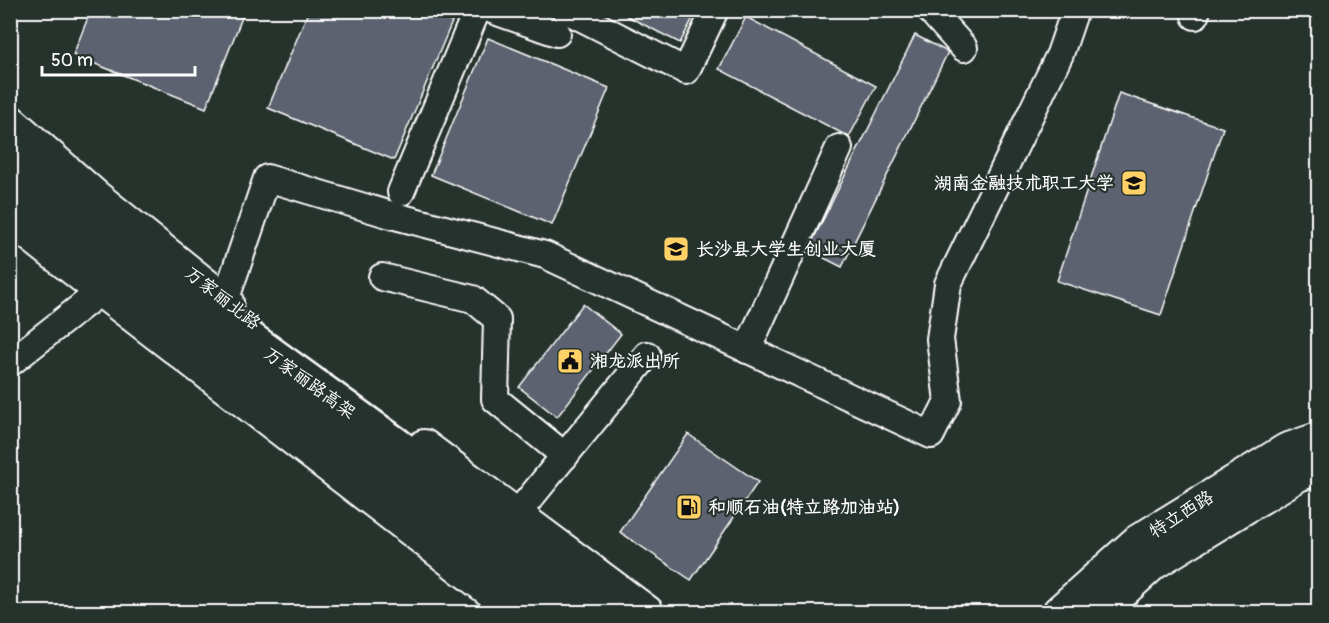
<svg xmlns="http://www.w3.org/2000/svg" width="1329" height="623" font-family="Pangolin,'LXGW WenKai TC',sans-serif">
<style>
.building{fill:#5d626f;stroke:#fff;stroke-width:1.5}
.lines{fill:none;stroke-linecap:round;stroke-linejoin:round}
.minor-casing{stroke:#fff;stroke-width:30}
.major-casing{stroke:#fff;stroke-width:36}
.highway-casing{stroke:#fff;stroke-width:38}
.minor{stroke:#26332d;stroke-width:26}
.major{stroke:#26332d;stroke-width:32}
.highway{stroke:#26332d;stroke-width:33}
.labels{text-anchor:middle;stroke-width:4.5;stroke-linejoin:round;paint-order:stroke}
.poi-label{font-size:18px;font-weight:bold;fill:#fff;stroke:#26332d;text-anchor:start}
.street-label{font-size:18px;fill:#fff;stroke:#26332d}
</style>
<rect width="100%" height="100%" fill="#26332d"/>
<filter id="ink" filterUnits="userSpaceOnUse"><feTurbulence type="fractalNoise" baseFrequency=".0167" numOctaves="2"/><feDisplacementMap in="SourceGraphic" scale="12" xChannelSelector="R" yChannelSelector="G"/><feConvolveMatrix kernelMatrix="1 2 1 2 8 2 1 2 1" color-interpolation-filters="sRGB"/></filter>
<g filter="url(#ink)">
<g class="building">
<polygon points="91,10 245,10 206,108 73,55"/>
<polygon points="309,10 425,10 452,22 394,160 268,108"/>
<polygon points="615,10 697,10 680,43"/>
<polygon points="746,17 876,86 849,137 719,69"/>
<polygon points="915,35 948,52 842,267 808,250"/>
<polygon points="488,38 609,88 552,225 431,175"/>
<polygon points="1119,93 1223,128 1161,315 1057,281"/>
<polygon points="583,304 621,334 557,417 519,387"/>
<polygon points="688,434 758,482 691,580 620,532"/>
</g>
<g class="lines">
<defs>
<g id="minor">
<polyline points="492,10 557,33"/>
<polyline points="566,10 686,71 715,10"/>
<polyline points="930,10 964,48"/>
<polyline points="1195,16 1197,10"/>
<polyline points="401,192 477,10"/>
<polyline points="382,277 473,299 497,319 495,399 565,456"/>
<polyline points="225,301 267,178 391,215 545,255 931,435 948,401 940,339 948,284 1060,54 1075,10"/>
<polyline points="747,350 839,148"/>
<polyline points="10,363 101,291"/>
<polyline points="517,514 647,355"/>
</g>
<g id="major">
<polyline points="10,121 95,196 227,302"/>
<polyline points="10,219 101,291 518,612"/>
<polyline points="424,446 647,612"/>
<polyline points="1059,612 1138,541 1286,450 1318,439"/>
<polyline points="1100,612 1154,563 1298,475 1318,468"/>
</g>
<g id="highway">
<polyline points="10,148 32,170 216,314 397,445 615,612"/>
<polyline points="10,183 200,336 564,612"/>
</g>
</defs>
<use href="#minor" class="minor-casing"/>
<use href="#major" class="major-casing"/>
<use href="#highway" class="highway-casing"/>
<use href="#minor" class="minor"/>
<use href="#major" class="major"/>
<use href="#highway" class="highway"/>
</g>
</g>
<defs>
<symbol id="school-square" viewBox="-11 -11 22 22"><rect x="-9" y="-9" width="18" height="18" rx="4" fill="#ffd166" stroke="#26332d"/><path d="M0-5L7-2L0 1L-7-2ZM-4 1L0 2.5L4 1V4Q0 6-4 4Z" fill="#111"/></symbol>
<symbol id="civic-square" viewBox="-11 -11 22 22"><rect x="-9" y="-9" width="18" height="18" rx="4" fill="#ffd166" stroke="#26332d"/><path d="M-.6-6.5H3V-4.5H.6V-3L4-1V1h2V6H-6V1h2V-1L-.6-3ZM-1.2 2.5V6h2.4V2.5Z" fill="#111"/></symbol>
<symbol id="fuel-square" viewBox="-11 -11 22 22"><rect x="-9" y="-9" width="18" height="18" rx="4" fill="#ffd166" stroke="#26332d"/><path d="M-5.5-6h7V0h2V4h1.3V-2.5L3-4.5l.8-.8L6-3V5H2.5V1h-1V6h-7ZM-4.2-4.7v3.2H.2V-4.7Z" fill="#111"/></symbol>
</defs>
<g fill-rule="evenodd">
<use href="#school-square" x="1119" y="168" width="30" height="30"/>
<use href="#school-square" x="661" y="234" width="30" height="30"/>
<use href="#civic-square" x="555" y="346" width="30" height="30"/>
<use href="#fuel-square" x="674" y="492" width="30" height="30"/>
</g>
<g class="labels">
<g class="poi-label">
<text x="1114" y="189" text-anchor="end">湖南金融技术职工大学</text>
<text x="696" y="255">长沙县大学生创业大厦</text>
<text x="590" y="367">湘龙派出所</text>
<text x="708" y="513">和顺石油(特立路加油站)</text>
</g>
<g class="street-label">
<text transform="translate(223 298) rotate(38)" y="6">万家丽北路</text>
<text transform="translate(310 383) rotate(36)" y="6">万家丽路高架</text>
<text transform="translate(1181 514) rotate(-32)" y="6">特立西路</text>
</g>
</g>
<rect width="1329" height="623" fill="none" stroke="#26332d" stroke-width="36"/>
<rect x="18" y="18" width="1293" height="587" fill="none" stroke="#fff" stroke-width="2" filter="url(#ink)"/>
<path d="M42 66v9h153v-9" fill="none" stroke="#ffffff" stroke-width="3"/>
<text x="51" y="66" font-size="18" fill="#ffffff" stroke="#26332d" stroke-width="4.5" paint-order="stroke">50 m</text>
</svg>
